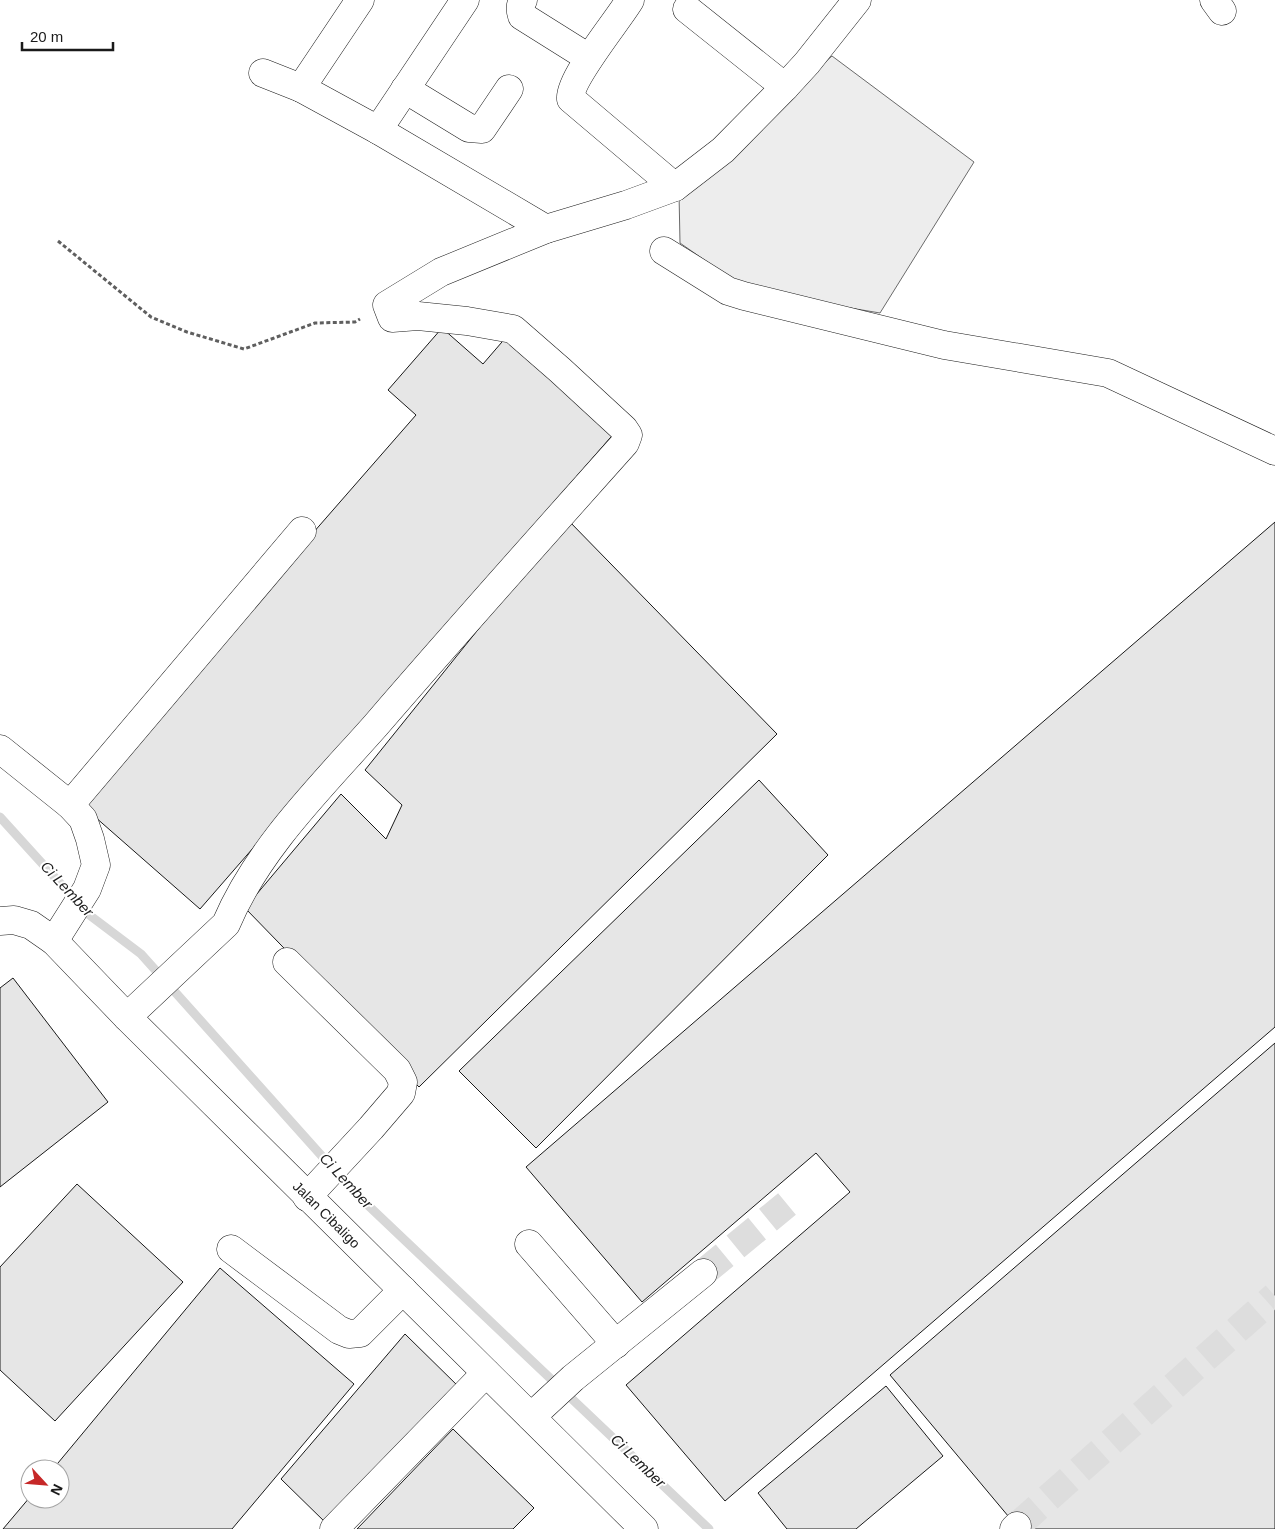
<svg xmlns="http://www.w3.org/2000/svg" width="1275" height="1529" font-family="Helvetica,sans-serif">
<style>
.built{fill:#ededed;stroke:#6a6a6a}
.lines{fill:none;stroke-linecap:round;stroke-linejoin:round}
.stream{stroke:#d7d7d7;stroke-width:9}
.building{fill:#e6e6e6;stroke:#1a1a1a}
.minor-tunnel{stroke:#ddd;stroke-width:28;stroke-dasharray:28 14;stroke-linecap:butt}
.minor-casing{stroke:#1a1a1a;stroke-width:29}
.major-casing{stroke:#1a1a1a;stroke-width:29}
.path{stroke:#5f5f5f;stroke-width:3;stroke-dasharray:4 2.5;stroke-linecap:butt}
.minor{stroke:#fff;stroke-width:28}
.major{stroke:#fff;stroke-width:28}
.labels{text-anchor:middle;stroke-width:4;stroke-linejoin:round;paint-order:stroke}
.street-label{font-size:14px;fill:#1a1a1a;stroke:#fff}
.water-label{font-size:15px;font-style:italic;fill:#1a1a1a;stroke:#fff}
</style>
<rect width="100%" height="100%" fill="#fff"/>
<polygon class="built" points="832,56 974,162 880,313 749,291 680,243 679,193"/>
<g class="lines">
<polyline class="stream" points="0,817 88,914 141,954 354,1192 709,1529"/>
</g>
<g class="building">
<polygon points="442,328 483,364 508,335 617,430 200,909 78,802 416,415 388,390"/>
<polygon points="567,519 777,734 419,1087 245,908 341,794 386,839 402,805 365,770"/>
<polygon points="1275,522 1275,1027 725,1501 626,1385 850,1192 816,1153 642,1302 526,1167"/>
<polygon points="759,780 828,855 536,1148 459,1071"/>
<polygon points="13,978 108,1102 0,1187 0,988"/>
<polygon points="1275,1043 1275,1529 1019,1529 890,1375"/>
<polygon points="77,1184 183,1282 55,1421 0,1370 0,1267"/>
<polygon points="220,1268 354,1384 232,1529 3,1529 30,1497 30,1499 60,1499 60,1469 53,1469"/>
<polygon points="405,1334 461,1389 327,1524 281,1479"/>
<polygon points="886,1386 943,1456 856,1529 787,1529 758,1493"/>
<polygon points="453,1429 534,1508 513,1529 357,1529"/>
</g>
<g class="lines">
<g class="minor-tunnel">
<polyline points="703,1273 787,1204"/>
<polyline points="1017,1526 1275,1296"/>
</g>
<defs>
<g id="minor">
<polyline points="360,0 301,88 378,130 546,229"/>
<path d="M523,0C520,5 520,10 522,16L589,58"/>
<path d="M630,0C619,19 568,80 571,99L675,187"/>
<polyline points="1214,0 1222,11"/>
<polyline points="687,9 785,87"/>
<polyline points="263,73 301,88"/>
<polyline points="405,89 469,128 482,129 509,89"/>
<polyline points="378,130 465,0"/>
<polyline points="664,251 728,291 744,296 944,345 1108,373 1275,451"/>
<polyline points="0,749 70,805 83,819 90,839 96,865 87,889 54,941"/>
<polyline points="70,805 302,531"/>
<polyline points="287,962 397,1070 403,1082 401,1093 371,1128 307,1197"/>
<path d="M127,1017L226,924C258,848 322,786 376,725C458,630 541,537 625,443L628,435L624,429L560,370L513,329L467,321L418,316L392,318L387,305L441,272L546,229L626,205L675,187L723,150L785,87L807,63L857,0"/>
<polyline points="529,1244 616,1344"/>
<polyline points="231,1249 339,1330 349,1334 360,1333 403,1290"/>
<polyline points="531,1417 573,1378 703,1273"/>
<polyline points="334,1529 486,1373"/>
<polyline points="1014,1529 1017,1526"/>
</g>
<g id="major">
<path id="s1" d="M0,921L14,920L31,925L54,941L127,1017L644,1529"/>
</g>
</defs>
<use href="#minor" class="minor-casing"/>
<use href="#major" class="major-casing"/>
<polyline class="path" points="58,241 151,317 187,332 244,349 315,323 355,322 360,319"/>
<use href="#minor" class="minor"/>
<use href="#major" class="major"/>
</g>
<g class="labels">
<g class="street-label">
<text dy="5" stroke="none"><textPath href="#s1" startOffset="446">Jalan Cibaligo</textPath></text>
</g>
<g class="water-label">
<text transform="translate(67 889) rotate(47)" y="5">Ci Lember</text>
<text transform="translate(346 1181) rotate(47)" y="5">Ci Lember</text>
<text transform="translate(638 1461) rotate(44)" y="5">Ci Lember</text>
</g>
</g>
<g transform="translate(45 1484) rotate(116)"><circle r="24" fill="#ffffff" stroke="#a3a3a3"/>
<path d="M0-4L9 19L0 12L-9 19Z" fill="#c62828"/>
<text y="-8" font-size="14" font-weight="bold" text-anchor="middle" fill="#1a1a1a">N</text>
</g>
<path d="M22 42v8h91v-8" fill="none" stroke="#1a1a1a" stroke-width="2.5"/>
<text x="30" y="42" font-size="15" fill="#1a1a1a" stroke="#ffffff" stroke-width="4" paint-order="stroke">20 m</text>
</svg>
